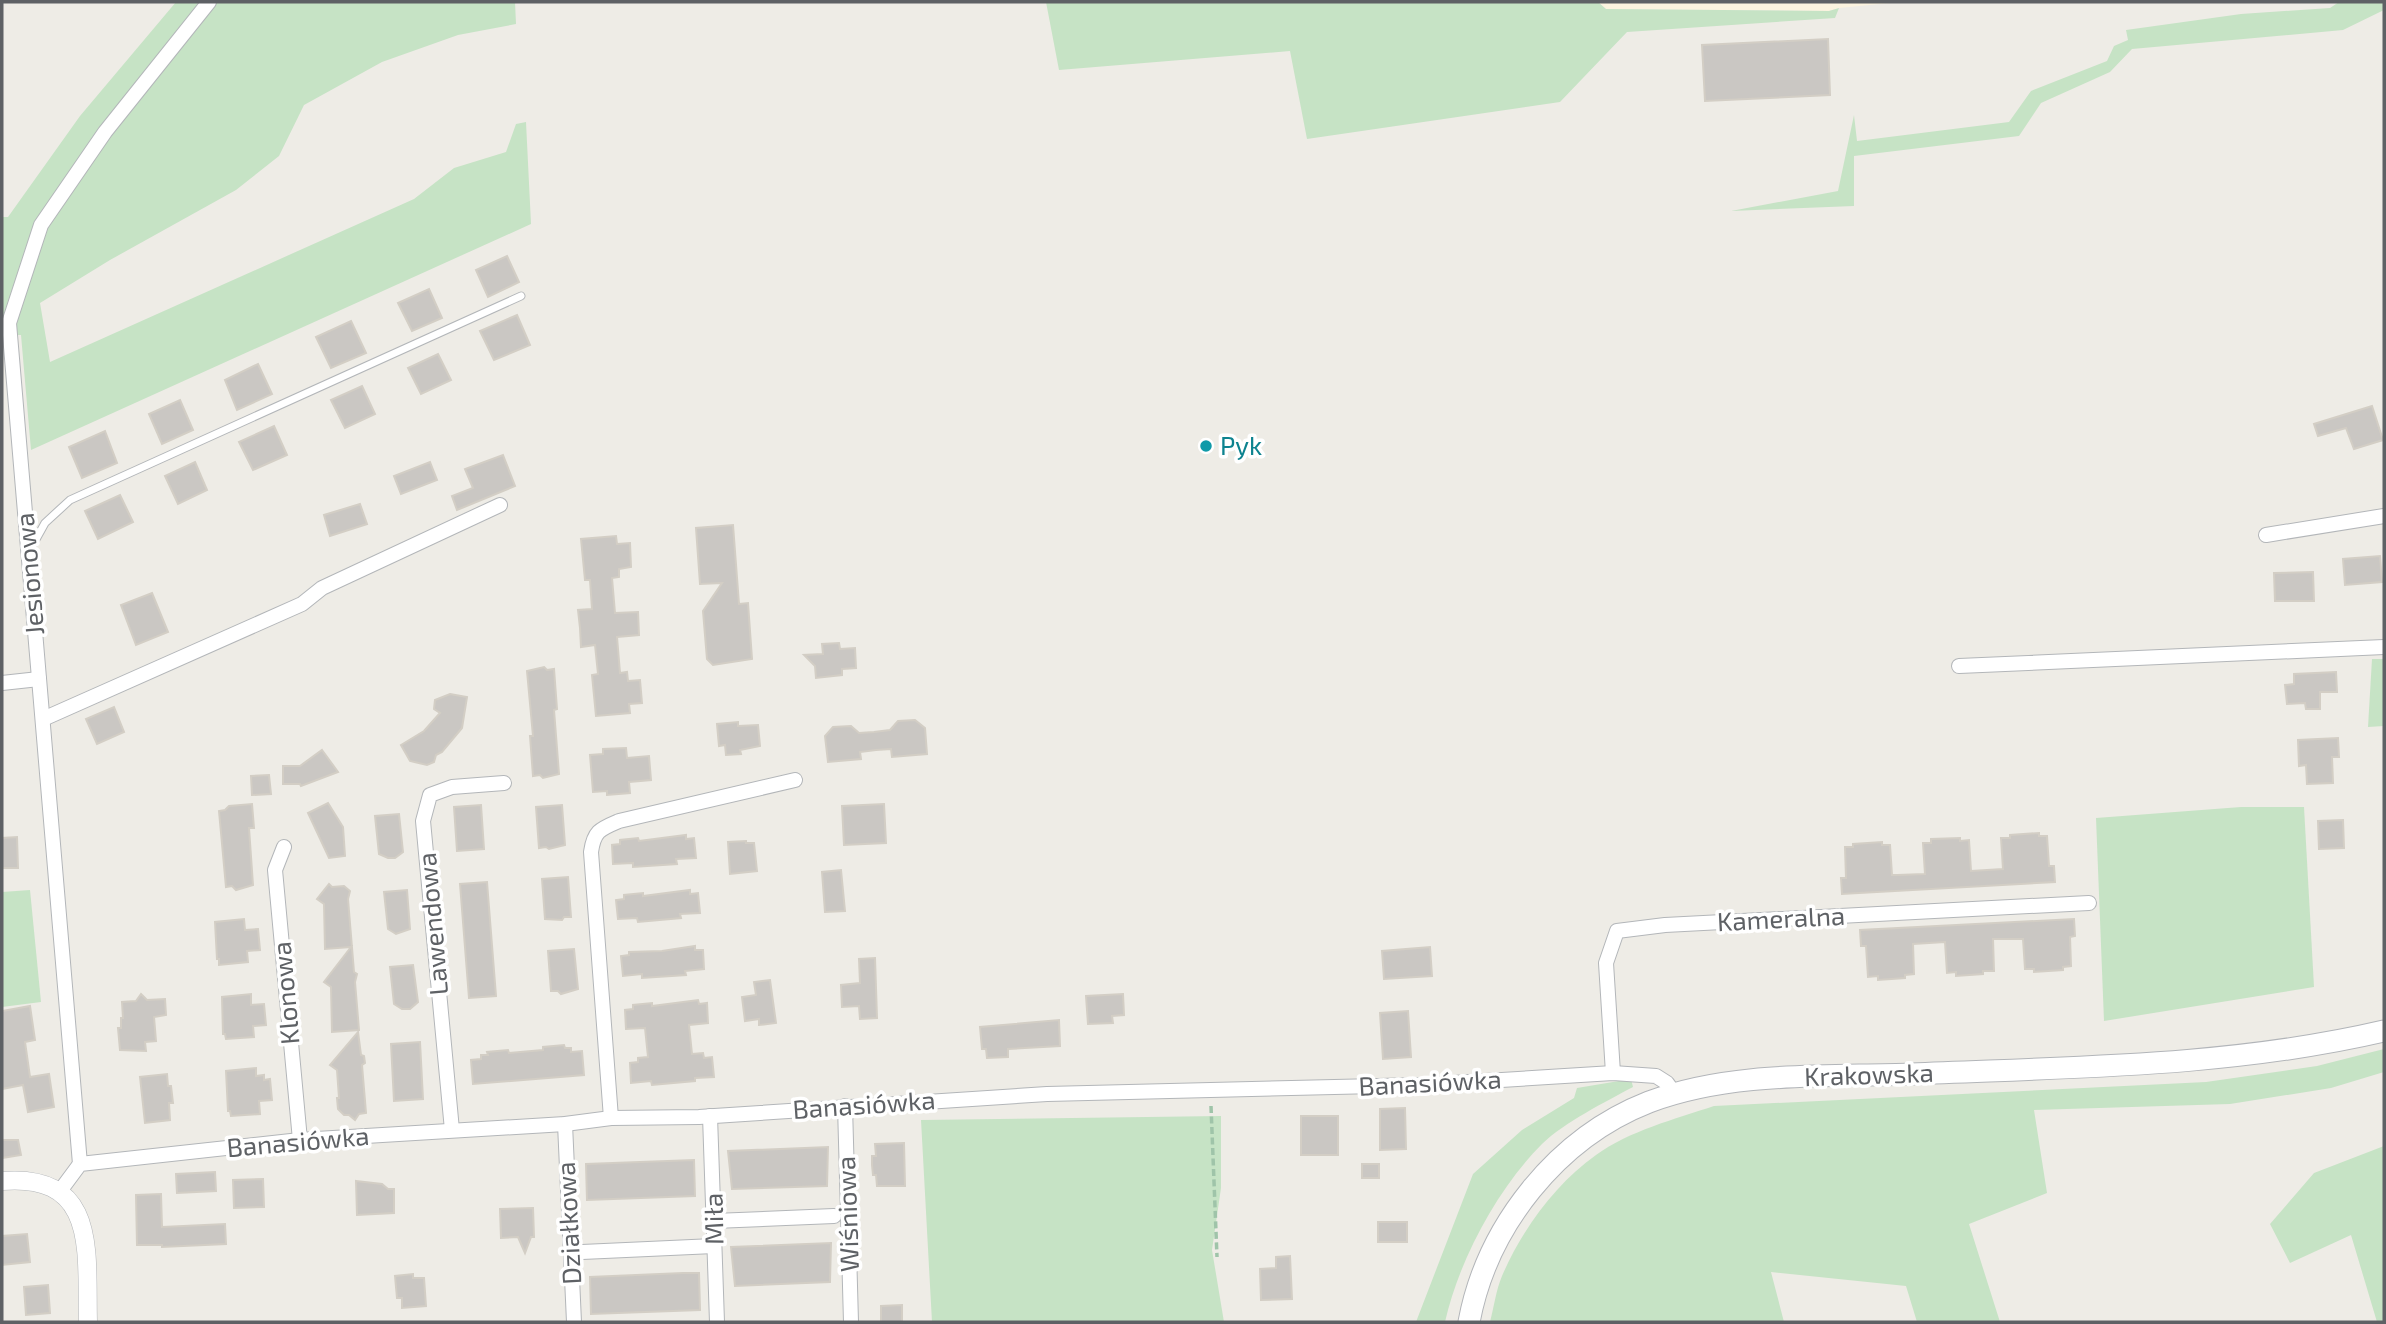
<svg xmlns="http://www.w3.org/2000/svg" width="2386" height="1324" font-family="'Exo 2',sans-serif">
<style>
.commercial{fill:#fbf3df}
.green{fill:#c6e3c5}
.building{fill:#cac7c3;stroke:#d3cec5;stroke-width:2}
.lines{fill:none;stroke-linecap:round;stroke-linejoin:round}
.service-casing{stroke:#b3b6b9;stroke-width:9}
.minor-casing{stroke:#b3b6b9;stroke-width:16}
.tertiary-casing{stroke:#b3b6b9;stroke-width:19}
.secondary-casing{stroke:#b2b5b9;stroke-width:23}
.path{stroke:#9fc4a9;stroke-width:3.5;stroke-dasharray:7 3.5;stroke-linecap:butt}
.service{stroke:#fff;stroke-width:7}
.minor{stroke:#fff;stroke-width:14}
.tertiary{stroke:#fff;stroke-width:18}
.secondary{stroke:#fff;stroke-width:21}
.culture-dot{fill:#0f9aa8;stroke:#fff;stroke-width:2.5}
.labels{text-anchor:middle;stroke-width:7;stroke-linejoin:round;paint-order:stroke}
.culture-label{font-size:26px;fill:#0d838f;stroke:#fff;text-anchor:start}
.street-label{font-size:26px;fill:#5e6165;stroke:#fff}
</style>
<rect width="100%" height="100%" fill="#eeece6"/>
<polygon class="commercial" points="1598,2 1900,2 1839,8 1829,11 1606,9"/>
<g class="green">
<polygon points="176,2 515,2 516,24 458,35 382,62 304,105 279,156 236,190 110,260 40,303 50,362 414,199 454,168 506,152 516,124 526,122 531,224 31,450 21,335 2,335 2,217 8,217 80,116"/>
<polygon points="1046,2 1598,2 1606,9 1829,11 1839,8 1835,18 1627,32 1560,102 1307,139 1290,51 1059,70"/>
<polygon points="2339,2 2384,2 2384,10 2343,30 2132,49 2110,72 2041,103 2019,136 1854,156 1854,206 1731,211 1838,191 1854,115 1857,141 2009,122 2031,91 2107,61 2114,46 2128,40 2126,30 2241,14 2330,8"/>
<polygon points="2372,659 2384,659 2384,726 2368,727"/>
<polygon points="2241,807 2304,807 2314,987 2104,1021 2096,818"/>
<polygon points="30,890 41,1002 2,1007 2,892"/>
<path d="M2384,1049V1072L2331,1088L2230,1104L2034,1110L2047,1193L1969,1224L2000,1322H1917L1906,1286L1771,1272L1784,1322H1490C1494,1307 1496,1290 1502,1276C1521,1231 1556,1183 1596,1155C1629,1131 1675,1119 1714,1106L2206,1082L2317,1066Z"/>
<path d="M1631,1079L1633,1087C1605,1102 1565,1122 1542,1144C1497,1189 1459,1260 1445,1322H1416L1473,1174L1522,1130L1574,1098L1577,1088Z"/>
<polygon points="1221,1116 1221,1188 1212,1250 1224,1322 932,1322 921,1120"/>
<polygon points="2384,1146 2384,1322 2377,1322 2351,1235 2290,1263 2270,1224 2314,1173"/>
</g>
<g class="building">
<polygon points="1828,39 1830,95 1705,101 1702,45"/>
<polygon points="507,256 519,282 488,297 476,270"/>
<polygon points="429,289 442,318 412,331 398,303"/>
<polygon points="517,315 530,345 494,360 480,331"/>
<polygon points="351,321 366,353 331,368 316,337"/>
<polygon points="438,354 451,380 421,394 408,368"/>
<polygon points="258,364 272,394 237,410 225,380"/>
<polygon points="362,386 375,414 345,428 331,400"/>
<polygon points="180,400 193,430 162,444 149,414"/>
<polygon points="2372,406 2383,440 2354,449 2346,428 2318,436 2314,424"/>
<polygon points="274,426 287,455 253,470 239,442"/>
<polygon points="105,431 117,463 82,478 69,447"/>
<polygon points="503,455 515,486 457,510 452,496 473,488 465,469"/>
<polygon points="195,462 207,490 178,504 165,476"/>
<polygon points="430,462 437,480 401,494 394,476"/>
<polygon points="120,495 133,522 98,539 85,511"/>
<polygon points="360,504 367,524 330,536 324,515"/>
<polygon points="733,525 739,604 748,603 752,659 713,665 707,659 703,611 722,583 700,584 696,528"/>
<polygon points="616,536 617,544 630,543 631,567 619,569 619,577 612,578 615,613 638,612 639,635 617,637 620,673 627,672 628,681 640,680 642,703 629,704 630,713 596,716 592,675 598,674 595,645 581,647 580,628 578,610 592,609 590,580 585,580 581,539"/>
<polygon points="2380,556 2382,582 2345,585 2343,559"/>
<polygon points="2313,572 2314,601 2275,601 2274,573"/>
<polygon points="152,593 168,632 136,645 121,605"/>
<polygon points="839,643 840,649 855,648 856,668 842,669 842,675 816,678 815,666 804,655 823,654 822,644"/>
<polygon points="544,667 547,670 554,669 557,709 554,710 559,774 543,778 540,775 533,776 530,736 533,736 527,671"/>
<polygon points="2336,672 2337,692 2320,692 2320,709 2306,709 2305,703 2287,704 2285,685 2294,684 2294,674"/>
<polygon points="450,694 467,697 462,728 442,752 436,755 434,762 427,765 410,761 401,745 424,731 440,713 434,709 435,700"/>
<polygon points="114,707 124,732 97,744 86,719"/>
<polygon points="915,720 925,728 927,754 892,757 891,749 876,750 860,752 861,759 828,762 825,736 833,727 851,726 859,733 874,732 890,730 898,721"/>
<polygon points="738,722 738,726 758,725 760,746 740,750 741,754 726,755 725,745 719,746 717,724"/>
<polygon points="2338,738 2339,757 2332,757 2333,783 2307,784 2306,765 2299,766 2298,740"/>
<polygon points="626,748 627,758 649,756 651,780 629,782 630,793 607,795 607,791 593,792 590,755 603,754 603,749"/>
<polygon points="322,750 338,772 301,786 300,784 283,784 283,766 300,766"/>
<polygon points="269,775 271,794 252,795 251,776"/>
<polygon points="328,803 343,827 345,856 329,858 308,813"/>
<polygon points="252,804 254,828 249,828 253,885 236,890 232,886 226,887 219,811 225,810 229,806"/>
<polygon points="884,804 886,843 844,845 842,806"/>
<polygon points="481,805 484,849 457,851 454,807"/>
<polygon points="562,805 565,845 549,849 546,847 539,848 536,807"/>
<polygon points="399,814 403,852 395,858 388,858 379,854 375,816"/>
<polygon points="2343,820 2344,848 2319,849 2318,821"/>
<polygon points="2039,833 2039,836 2047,836 2049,866 2054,866 2055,882 1842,894 1841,878 1846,878 1845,847 1853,847 1853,844 1882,842 1882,845 1890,845 1892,875 1897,875 1925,874 1923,843 1931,843 1931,839 1960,838 1960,841 1969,840 1971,871 2003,869 2001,838 2010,838 2010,835"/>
<polygon points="686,835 686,839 694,838 696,858 676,859 677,864 633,867 633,863 613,864 612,845 620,844 620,840 638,838 639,841"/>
<polygon points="17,837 18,868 2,868 2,838"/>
<polygon points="746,841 746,843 754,843 757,871 730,874 728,842"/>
<polygon points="841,870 845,911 825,912 822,872"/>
<polygon points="568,877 571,917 564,917 562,920 545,919 542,879"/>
<polygon points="487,882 496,996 469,998 460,884"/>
<polygon points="329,884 332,887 344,886 350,891 348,899 354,972 357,974 355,982 359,1030 332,1032 331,987 324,982 351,947 325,949 324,904 317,899"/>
<polygon points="407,890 410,929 396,934 388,929 384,892"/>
<polygon points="690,890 690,894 698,893 700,913 680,914 681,918 638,922 637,918 618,919 616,900 624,899 624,895 643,893 643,896"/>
<polygon points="244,919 245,930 258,929 260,950 247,951 248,962 219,965 219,959 217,959 215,922"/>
<polygon points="2074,919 2075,936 2070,937 2071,966 2063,967 2063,970 2034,972 2034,969 2025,969 2023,939 1993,939 1994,971 1983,971 1983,974 1956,976 1956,972 1947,973 1945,942 1913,944 1914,974 1905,975 1905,978 1878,980 1878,976 1868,977 1866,946 1861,946 1860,930"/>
<polygon points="695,946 695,950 703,950 704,969 685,971 686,975 642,978 642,974 623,976 621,956 629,955 629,952 662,951"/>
<polygon points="1430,947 1432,976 1384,979 1382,951"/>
<polygon points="574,949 578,989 561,994 558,991 551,991 548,951"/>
<polygon points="875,958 877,1018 860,1019 859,1006 842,1007 841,985 860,983 859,959"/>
<polygon points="413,965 418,1002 410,1009 402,1009 394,1004 390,967"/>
<polygon points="770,980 776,1023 759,1025 759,1019 745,1021 742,997 756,995 754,982"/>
<polygon points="141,994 147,1000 165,999 166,1015 154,1017 156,1041 145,1042 146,1051 120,1050 118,1028 121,1028 121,1018 123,1018 122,1002 136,1001"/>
<polygon points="251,994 251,1005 264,1004 266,1025 253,1026 254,1037 226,1039 225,1034 223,1034 222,997"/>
<polygon points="1123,994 1124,1015 1112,1016 1113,1023 1088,1024 1086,996"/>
<polygon points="698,1000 699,1004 707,1003 708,1023 689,1025 692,1054 703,1053 704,1058 712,1057 714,1077 695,1078 695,1081 652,1085 651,1081 631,1083 630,1063 638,1062 638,1058 648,1057 645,1028 626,1029 625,1010 633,1009 633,1005 652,1003 652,1006"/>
<polygon points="30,1006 35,1040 25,1042 30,1077 49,1074 54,1107 28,1112 23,1085 2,1089 2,1011"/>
<polygon points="1408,1011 1411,1057 1383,1059 1380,1013"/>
<polygon points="1059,1020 1060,1046 1008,1049 1008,1057 987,1058 986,1049 982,1049 980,1027"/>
<polygon points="358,1032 361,1055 364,1056 365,1063 362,1065 366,1113 359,1114 355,1120 349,1115 344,1115 338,1109 337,1098 339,1098 337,1070 330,1065"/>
<polygon points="420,1042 423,1099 394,1101 391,1044"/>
<polygon points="564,1045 565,1048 571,1048 571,1052 582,1051 584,1075 473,1084 471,1060 481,1059 481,1055 488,1055 487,1052 508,1050 509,1053 543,1050 543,1047"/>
<polygon points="256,1068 256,1076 264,1075 264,1080 270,1079 272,1100 259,1101 260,1114 231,1116 230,1111 228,1111 226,1071"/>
<polygon points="167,1074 168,1086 171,1086 173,1103 169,1103 170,1120 145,1123 140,1077"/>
<polygon points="1405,1108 1406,1149 1380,1150 1380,1109"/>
<rect x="1301" y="1116" width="37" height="39"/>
<polygon points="2,1140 18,1140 21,1155 2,1158"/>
<polygon points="904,1143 905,1186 877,1186 876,1175 873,1175 872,1165 872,1156 876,1156 875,1144"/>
<polygon points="828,1147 827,1186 732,1189 728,1151"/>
<polygon points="694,1160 695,1196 587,1200 586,1164"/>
<rect x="1362" y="1164" width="17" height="14"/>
<polygon points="215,1172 216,1191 177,1193 176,1174"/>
<polygon points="263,1179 264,1207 234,1208 233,1180"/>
<polygon points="356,1181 382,1184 388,1189 394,1189 394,1213 357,1215"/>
<polygon points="161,1194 162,1227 225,1224 226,1244 162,1247 162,1245 137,1245 136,1195"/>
<polygon points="533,1208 534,1237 531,1237 525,1253 518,1237 501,1238 500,1209"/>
<rect x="1378" y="1222" width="29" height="20"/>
<polygon points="27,1234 30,1262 2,1265 2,1236"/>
<polygon points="831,1243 830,1282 735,1286 731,1247"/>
<polygon points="1290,1256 1292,1299 1261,1300 1260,1269 1276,1268 1276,1257"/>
<polygon points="683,1273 699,1273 700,1310 591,1314 590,1277"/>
<polygon points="413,1274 413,1278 424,1278 426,1306 402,1308 402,1298 397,1298 395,1276"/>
<polygon points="48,1285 50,1313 26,1315 24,1287"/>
<polygon points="902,1305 902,1322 881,1322 881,1306"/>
</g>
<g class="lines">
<defs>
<polyline id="service" points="30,550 45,523 70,500 521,296"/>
<g id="minor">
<polyline points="2266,535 2384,516"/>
<polyline points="1959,666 2384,647"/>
<polyline points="2,683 39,679"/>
<polyline points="43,719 302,604 322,588 500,505"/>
<polyline points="284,847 275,870 300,1140"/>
<polyline points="1613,1073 1606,963 1617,931 1665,925 2089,903"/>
<polyline points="845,1106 851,1322"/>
<polyline points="710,1116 717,1322"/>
<path d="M611,1118L591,852C594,831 600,829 619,821L795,780"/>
<polyline points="565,1124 574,1322"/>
<polyline points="452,1130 423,821 430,795 452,787 504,783"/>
<polyline points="80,1164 9,323 41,225 105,132 209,2"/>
<polyline points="60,1191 80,1164 300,1140 565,1124 611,1118 699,1117 1047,1094 1420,1085 1613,1073 1656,1076 1667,1083 1675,1094"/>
<polyline points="714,1221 834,1216"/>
<polyline points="582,1252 714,1246"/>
</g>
<path id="tertiary" d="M2,1181C99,1173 86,1253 88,1322"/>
<path id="secondary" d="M1469,1322C1487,1226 1557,1138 1649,1102C1731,1071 1825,1077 1911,1074C2069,1067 2230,1067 2384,1031"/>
</defs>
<use href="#service" class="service-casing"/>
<use href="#minor" class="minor-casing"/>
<use href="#tertiary" class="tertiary-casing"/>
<use href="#secondary" class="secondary-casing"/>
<polyline class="path" points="1211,1106 1217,1257"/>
<use href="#service" class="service"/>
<use href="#minor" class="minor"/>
<use href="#tertiary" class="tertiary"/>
<use href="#secondary" class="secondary"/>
</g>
<circle class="culture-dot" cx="1206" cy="446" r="7"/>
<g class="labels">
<g class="culture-label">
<text x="1220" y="455">Pyk</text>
</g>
<g class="street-label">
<text transform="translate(30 574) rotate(-95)" y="9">Jesionowa</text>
<text transform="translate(1781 919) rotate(-3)" y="9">Kameralna</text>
<text transform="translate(433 924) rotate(-95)" y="9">Lawendowa</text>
<text transform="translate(286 993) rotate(-95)" y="9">Klonowa</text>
<text transform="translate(1869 1075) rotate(-2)" y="9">Krakowska</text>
<text transform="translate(1430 1083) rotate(-3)" y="9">Banasiówka</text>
<text transform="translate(864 1105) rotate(-4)" y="9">Banasiówka</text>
<text transform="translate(298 1142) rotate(-5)" y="9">Banasiówka</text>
<text transform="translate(848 1214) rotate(-92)" y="9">Wiśniowa</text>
<text transform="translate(714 1219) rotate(-91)" y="9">Miła</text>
<text transform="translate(569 1223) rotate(-93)" y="9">Działkowa</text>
</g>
</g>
<rect width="2386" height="1324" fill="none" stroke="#5e6165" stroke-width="7"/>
</svg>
